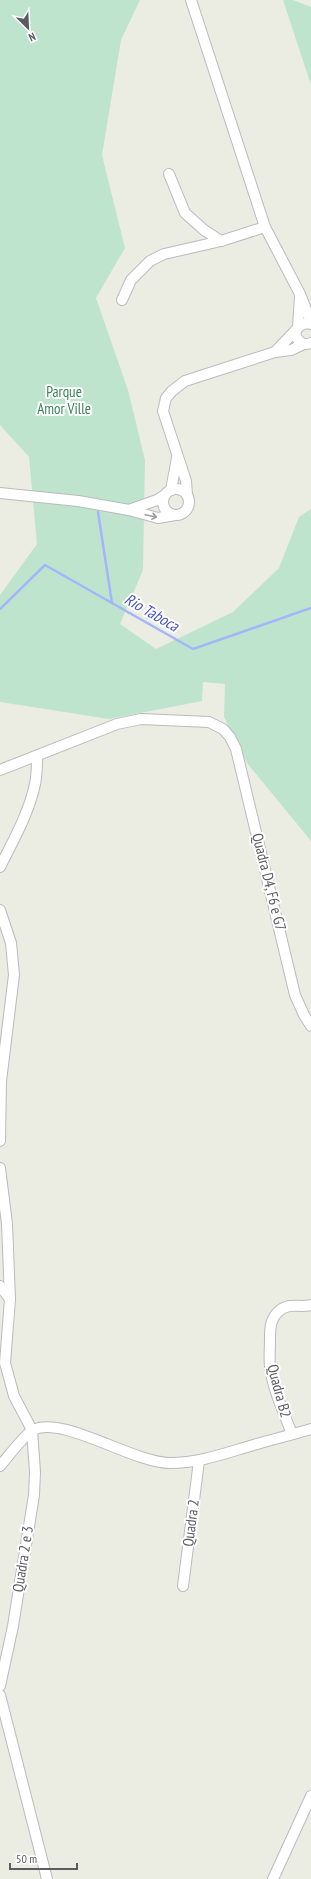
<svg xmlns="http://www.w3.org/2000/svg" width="311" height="1879" font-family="'PT Sans Narrow',sans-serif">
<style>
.green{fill:#bfe4cd}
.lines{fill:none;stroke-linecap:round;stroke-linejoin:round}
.stream{stroke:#a4b5fc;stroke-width:2.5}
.minor-casing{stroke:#babac1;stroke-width:12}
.minor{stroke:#fff;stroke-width:10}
.oneway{stroke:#9d9da1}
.labels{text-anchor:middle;stroke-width:4;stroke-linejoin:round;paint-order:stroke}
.park-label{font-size:15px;fill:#388458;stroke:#fff}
.street-label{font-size:15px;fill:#5b5b63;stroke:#fff}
.water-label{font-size:16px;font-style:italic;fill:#4755be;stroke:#fff}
</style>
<rect width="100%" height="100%" fill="#ebede2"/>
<g class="green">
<polygon points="0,0 140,0 121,40 102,155 125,248 96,298 128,390 145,460 143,570 120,624 156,649 233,612 279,568 299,517 311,509 311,841 247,763 224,717 225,684 203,682 202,701 109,719 0,702 0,595 37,544 29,457 0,425"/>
<polygon points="283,0 293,0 311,7 311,85"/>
</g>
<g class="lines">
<g class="stream">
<polyline points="98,512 112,603"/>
<polyline points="0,609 45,565 193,649 311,608"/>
</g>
<defs>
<g id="minor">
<polyline points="191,0 265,227 300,294 311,322"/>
<polyline points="169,174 185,213 204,230 221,241"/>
<polyline points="122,300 131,280 150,261 164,254 221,241 265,227"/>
<path d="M311,324C303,322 297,326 295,334C298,342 303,346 311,343"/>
<polyline points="298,327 300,296"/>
<polyline points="275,352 296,330"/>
<circle cx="176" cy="502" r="13"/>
<polyline points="171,490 177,458"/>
<polyline points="0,493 78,501 129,510 158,518 175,515"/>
<polyline points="187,495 186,481 163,411 166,398 172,391 185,381 275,352 291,350 304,344"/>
<polyline points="129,510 157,500 165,495"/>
<polyline points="0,770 117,724 141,719 209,722 223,729 230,737 236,749 295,995 304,1015 311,1026"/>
<path d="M0,867C13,841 29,813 35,784C37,775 37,765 37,756"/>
<polyline points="0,910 11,943 14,975 1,1081 0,1141"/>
<polyline points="0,1168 7,1224 10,1299"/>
<polyline points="0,1286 10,1299 5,1363 14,1396 32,1430 35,1472 34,1495 13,1626 0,1686"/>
<path d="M292,1434C284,1413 273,1390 270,1367C269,1358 270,1348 270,1339C270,1329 270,1319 279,1311C289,1302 300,1308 311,1305"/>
<path d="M0,1466C7,1458 25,1434 33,1430C63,1415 133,1463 170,1463C198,1463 223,1454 250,1446C270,1440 291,1435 311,1429"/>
<polyline points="183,1586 199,1461"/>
<polyline points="0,1695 47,1879"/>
<polyline points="273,1879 311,1796"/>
</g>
</defs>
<use href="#minor" class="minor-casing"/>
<use href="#minor" class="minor"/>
</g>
<defs><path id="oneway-shaft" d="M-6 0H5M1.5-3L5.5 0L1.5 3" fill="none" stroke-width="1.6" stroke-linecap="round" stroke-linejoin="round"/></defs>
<use class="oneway" href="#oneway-shaft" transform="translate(151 516) rotate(12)"/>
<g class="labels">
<g class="park-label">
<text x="64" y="397">Parque<tspan x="64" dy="17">Amor Ville</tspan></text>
</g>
<g class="street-label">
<text transform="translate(269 882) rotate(76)" y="5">Quadra D4, F6 e G7</text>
<text transform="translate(279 1391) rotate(75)" y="5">Quadra B2</text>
<text transform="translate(191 1523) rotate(-83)" y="5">Quadra 2</text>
<text transform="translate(23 1559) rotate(-81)" y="5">Quadra 2 e 3</text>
</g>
<g class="water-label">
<text transform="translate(152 612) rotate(30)" y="6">Rio Taboca</text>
</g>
</g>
<g transform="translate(28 28) rotate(156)" stroke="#ffffff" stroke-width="3" paint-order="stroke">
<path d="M0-3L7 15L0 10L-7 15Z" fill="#5b5b63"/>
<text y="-6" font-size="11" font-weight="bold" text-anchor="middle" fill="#5b5b63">N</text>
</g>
<path d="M10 1863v6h67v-6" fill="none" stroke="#5b5b63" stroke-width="2"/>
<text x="16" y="1863" font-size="12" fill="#5b5b63" stroke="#ffffff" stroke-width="3" paint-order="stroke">50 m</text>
</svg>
